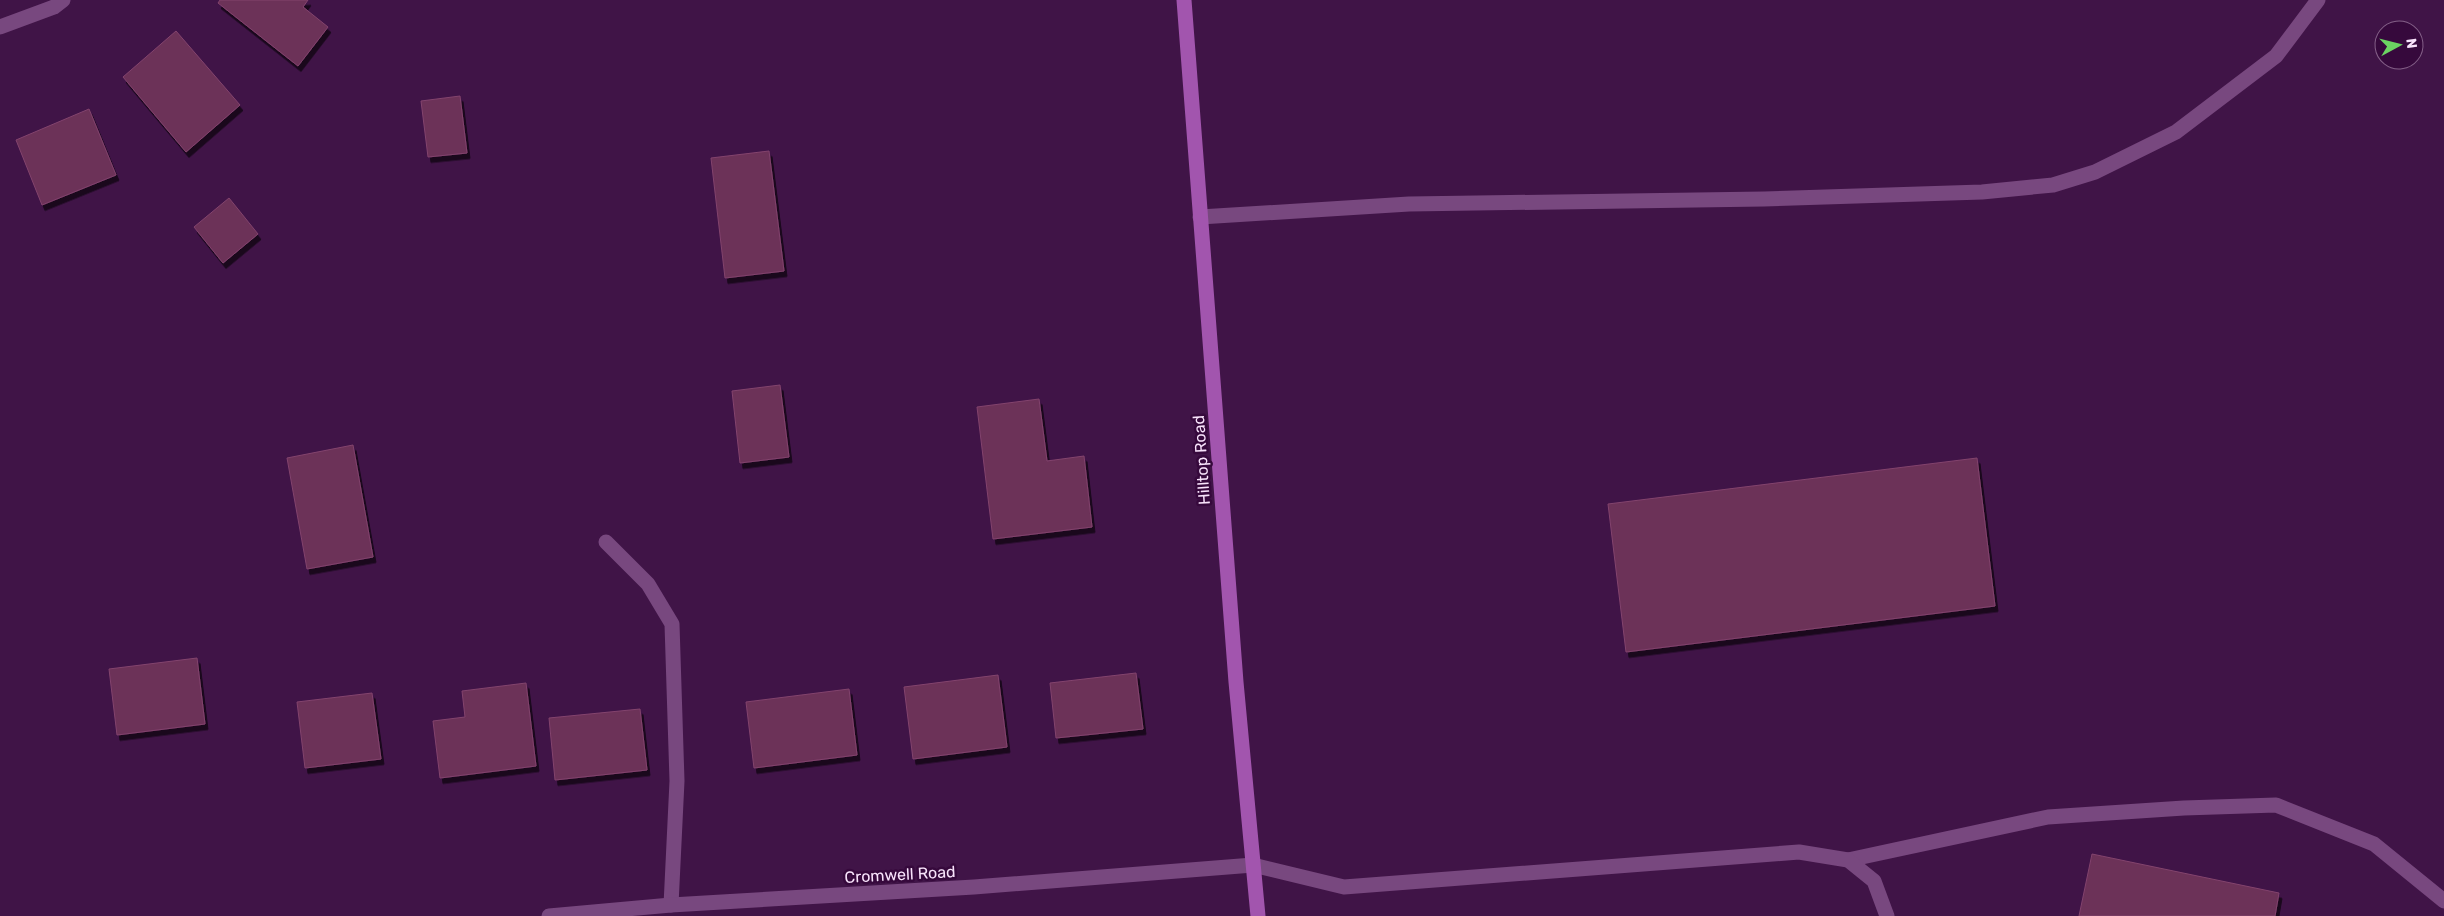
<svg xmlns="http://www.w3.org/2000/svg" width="2444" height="916" font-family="Rubik,sans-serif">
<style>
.building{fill:#6c3058;stroke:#83446d;filter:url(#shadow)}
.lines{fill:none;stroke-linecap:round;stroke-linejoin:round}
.lane{stroke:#78487f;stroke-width:15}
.street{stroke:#78487f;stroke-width:15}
.secondary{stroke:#a255ae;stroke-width:15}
.labels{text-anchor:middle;stroke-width:5;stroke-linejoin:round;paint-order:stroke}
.street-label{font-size:16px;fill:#f8e3fb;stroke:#36093c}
</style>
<defs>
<filter id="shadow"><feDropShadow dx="3" dy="5.5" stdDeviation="0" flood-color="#0009"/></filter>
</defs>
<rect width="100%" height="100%" fill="#401447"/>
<g class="building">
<polygon points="220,0 308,0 303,7 328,27 298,66 218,3"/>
<polygon points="176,31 240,105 186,152 123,77"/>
<polygon points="460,96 467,153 428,157 421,101"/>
<polygon points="89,109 116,175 42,205 16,140"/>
<polygon points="769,151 784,271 725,278 711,158"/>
<polygon points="229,198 258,234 223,263 194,227"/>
<polygon points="780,385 789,457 740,463 732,391"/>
<polygon points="1039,399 1047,461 1084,456 1092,527 993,539 977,407"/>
<polygon points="353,445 373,557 307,569 287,458"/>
<polygon points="1977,458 1995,606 1626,652 1608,504"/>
<polygon points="197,658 205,724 117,735 109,669"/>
<polygon points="1136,673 1143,729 1056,738 1050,683"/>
<polygon points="998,675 1007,747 913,759 904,687"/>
<polygon points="526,683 536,766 440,778 433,721 465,717 462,691"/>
<polygon points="849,689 857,755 754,768 746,702"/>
<polygon points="372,693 381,759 305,768 297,702"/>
<polygon points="640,709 647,770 555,780 549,718"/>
<polygon points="2092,854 2279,893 2275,916 2079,916"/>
</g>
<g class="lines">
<g class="lane">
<polyline points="1200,217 1409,204 1764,199 1982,192 2053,185 2095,172 2176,132 2276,56 2318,0"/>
<polyline points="606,542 648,584 672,624 677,781 671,905"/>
<polyline points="1848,860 2048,817 2184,808 2276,805 2374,844 2444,901"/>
<polyline points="1253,865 1344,887 1799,852 1848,860 1874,881 1887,916"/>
</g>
<g class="street">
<polyline points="0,27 54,7 63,0"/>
<polyline points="549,916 671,905 974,887 1253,865"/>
</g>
<polyline class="secondary" points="1184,0 1236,682 1258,916"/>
</g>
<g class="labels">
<g class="street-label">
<text transform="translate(1201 460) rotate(-94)" y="6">Hilltop Road</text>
<text transform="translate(900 874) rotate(-3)" y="6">Cromwell Road</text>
</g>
</g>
<g transform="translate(2399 45) rotate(83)"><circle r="24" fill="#36093c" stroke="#846088"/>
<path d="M0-4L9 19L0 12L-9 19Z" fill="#6bd362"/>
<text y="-8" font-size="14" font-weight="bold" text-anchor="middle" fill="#f8e3fb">N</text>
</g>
</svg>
